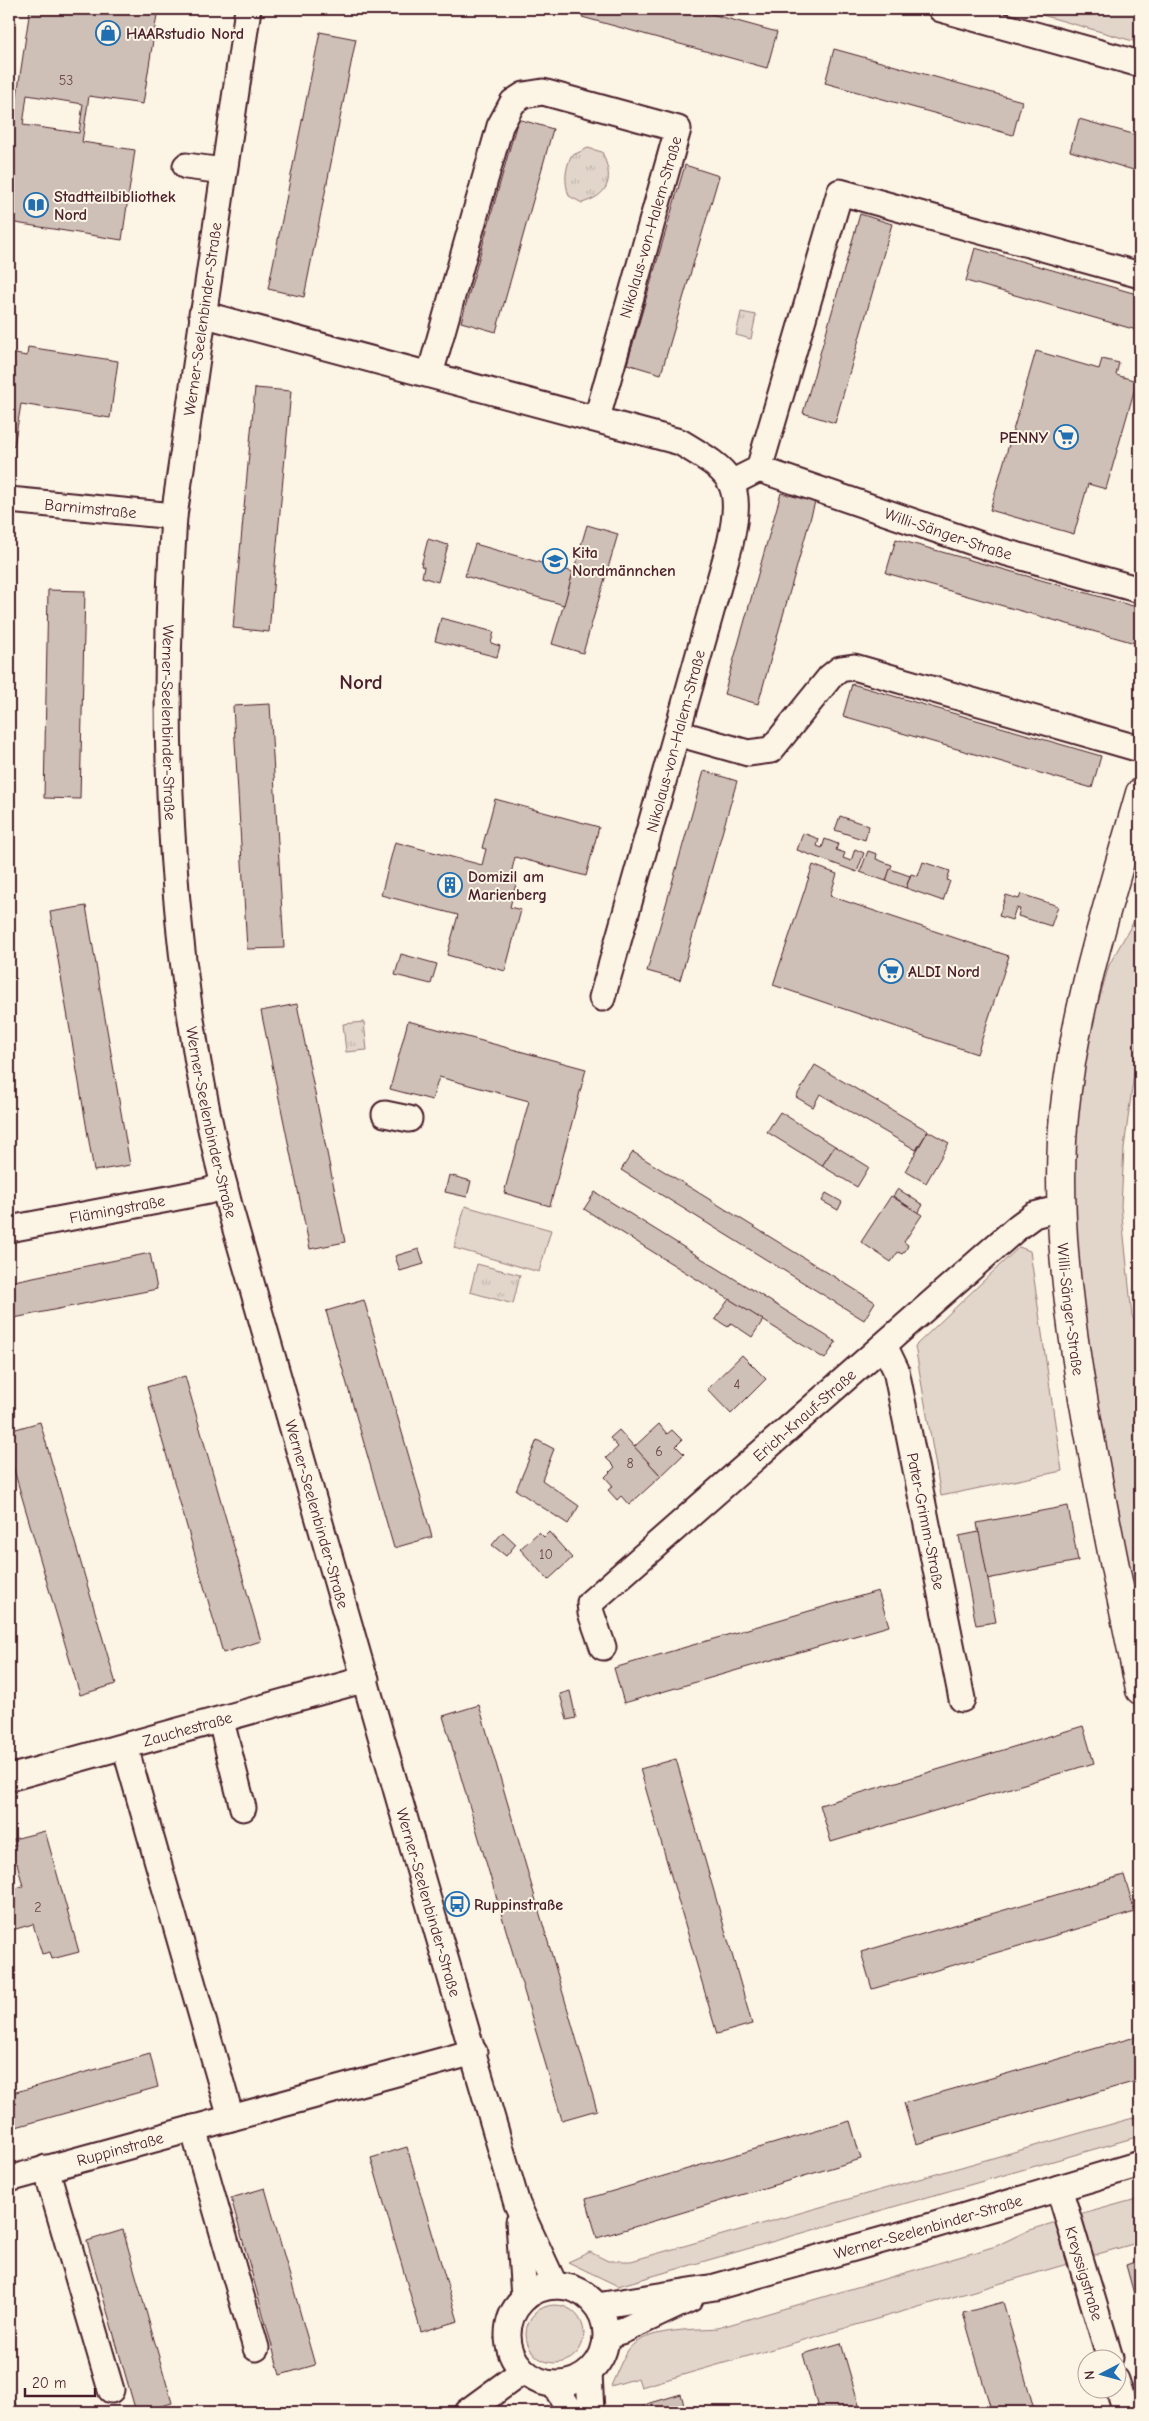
<svg xmlns="http://www.w3.org/2000/svg" width="1149" height="2421" font-family="'Comic Neue',sans-serif">
<style>
.grass{fill:#e2d5ca;stroke:#967a7a}
.park{fill:url(#park-tufts);stroke:#967a7a}
.building{fill:#cfc0b7;stroke:#4a1f2b;fill-rule:evenodd}
.lines{fill:none;stroke-linecap:round;stroke-linejoin:round}
.minor-casing{stroke:#4a1f2b;stroke-width:29}
.major-casing{stroke:#4a1f2b;stroke-width:31}
.minor{stroke:#fcf5e5;stroke-width:25}
.major{stroke:#fcf5e5;stroke-width:28}
.labels{text-anchor:middle;stroke-width:4;stroke-linejoin:round;paint-order:stroke}
.number-label{font-size:14px;fill:#6b474e}
.poi-label{font-size:16px;font-weight:bold;fill:#4a1f2b;stroke:#fcf5e5;text-anchor:start}
.street-label{font-size:16px;fill:#4a1f2b;stroke:#fcf5e5}
.district-label{font-size:21px;font-weight:bold;fill:#4a1f2b;stroke:#fcf5e5}
</style>
<defs>
<pattern id="park-tufts" width="24" height="20" patternUnits="userSpaceOnUse" patternTransform="scale(1.25)"><rect width="24" height="20" fill="#e2d5ca"/><path d="M3 7l-1-3M5 7V3M7 7l1-3M15 17l-1-3M17 17v-4M19 17l1-3" fill="none" stroke="#c3b6ae"/></pattern>
</defs>
<rect width="100%" height="100%" fill="#fcf5e5"/>
<filter id="ink" filterUnits="userSpaceOnUse"><feTurbulence type="fractalNoise" baseFrequency=".02" numOctaves="2"/><feDisplacementMap in="SourceGraphic" scale="10" xChannelSelector="R" yChannelSelector="G"/><feConvolveMatrix kernelMatrix="1 2 1 2 8 2 1 2 1" color-interpolation-filters="sRGB"/></filter>
<g filter="url(#ink)">
<g class="grass">
<polygon points="1021,9 1140,9 1140,43"/>
<polygon points="1140,910 1140,1029 1124,1148 1121,1206 1132,1316 1140,1329 1140,1633 1112,1501 1075,1263 1071,1169 1085,1048 1109,965"/>
<polygon points="465,1206 551,1230 539,1272 454,1248"/>
<polygon points="1019,1247 1030,1251 1062,1471 941,1496 915,1346"/>
<polygon points="1140,2116 1140,2136 618,2286 568,2262 590,2252 608,2261 631,2261"/>
<polygon points="1140,2198 1140,2242 1091,2256 1079,2215"/>
<path d="M1059,2221L1071,2263L641,2387L638,2378L611,2386C616,2375 621,2361 628,2350C644,2328 693,2330 718,2328L996,2246L1027,2231Z"/>
<circle cx="555" cy="2334" r="29"/>
</g>
<g class="park">
<path d="M588,148L602,152C613,177 612,194 582,203L569,196C564,181 565,170 571,156Z"/>
<polygon points="741,312 756,315 751,339 736,335"/>
<polygon points="364,1022 367,1050 346,1052 343,1024"/>
<polygon points="477,1264 520,1275 513,1304 470,1292"/>
</g>
<g class="building">
<path d="M30,9H117L157,15L143,104L89,96L82,142L135,150L122,240L9,222V149ZM27,95L83,104L79,133L23,125Z"/>
<polygon points="584,9 693,9 777,32 767,68 582,17"/>
<polygon points="320,32 356,39 304,297 268,289"/>
<polygon points="834,49 1022,101 1013,135 825,83"/>
<polygon points="518,119 553,129 496,332 461,322"/>
<polygon points="1079,119 1140,136 1140,172 1070,151"/>
<polygon points="685,165 719,176 661,374 627,364"/>
<polygon points="860,214 892,224 835,423 803,413"/>
<polygon points="975,248 1140,295 1140,331 966,281"/>
<polygon points="28,347 118,361 110,418 21,404 14,446 9,445 9,353 27,356"/>
<polygon points="1036,351 1099,369 1102,359 1119,363 1116,375 1137,381 1106,489 1088,484 1074,534 990,510"/>
<polygon points="255,388 291,391 269,632 233,628"/>
<polygon points="781,493 815,502 758,704 724,694"/>
<polygon points="587,525 618,534 583,653 552,644"/>
<polygon points="428,539 448,545 438,582 422,577 424,567 421,566"/>
<polygon points="896,539 1140,608 1140,623 1135,643 886,573"/>
<polygon points="475,544 573,572 564,605 465,576"/>
<polygon points="48,590 85,591 80,799 44,798"/>
<polygon points="441,618 494,632 491,643 500,646 497,657 435,641"/>
<polygon points="852,684 1101,756 1092,788 843,716"/>
<polygon points="270,704 284,948 247,949 233,706"/>
<polygon points="704,771 737,781 680,980 647,971"/>
<polygon points="495,799 599,827 586,876 515,857 511,874 518,876 510,907 521,910 505,971 447,955 458,915 381,895 395,842 482,865 486,849 482,848"/>
<polygon points="840,816 869,826 865,840 835,830"/>
<polygon points="803,833 819,839 817,846 822,848 825,839 838,844 836,850 845,853 843,858 851,861 855,849 864,853 857,872 797,850"/>
<polygon points="868,851 877,854 876,859 892,865 886,881 860,872"/>
<polygon points="923,862 950,871 947,880 950,881 943,901 906,888 911,874 918,876"/>
<polygon points="813,865 837,874 830,896 1009,956 977,1054 773,985"/>
<polygon points="890,869 910,876 906,888 886,881"/>
<polygon points="1021,894 1058,906 1051,926 1018,916 1020,909 1016,908 1012,920 999,916 1006,895 1019,899"/>
<polygon points="86,906 130,1165 94,1171 50,912"/>
<polygon points="401,954 437,964 431,984 395,975"/>
<polygon points="297,1004 345,1242 310,1249 261,1011"/>
<polygon points="408,1021 586,1069 550,1206 504,1193 529,1101 439,1077 432,1100 390,1089"/>
<polygon points="815,1065 928,1131 916,1150 820,1094 813,1107 796,1097"/>
<polygon points="780,1112 835,1146 822,1166 767,1132"/>
<polygon points="928,1131 949,1143 926,1183 905,1171"/>
<polygon points="835,1146 869,1167 857,1187 822,1166"/>
<polygon points="633,1152 875,1302 864,1320 621,1170"/>
<polygon points="449,1175 471,1181 467,1197 445,1192"/>
<polygon points="898,1189 923,1205 918,1213 893,1196"/>
<polygon points="595,1192 836,1342 825,1359 584,1209"/>
<polygon points="826,1193 842,1202 838,1210 822,1201"/>
<polygon points="891,1196 922,1215 904,1242 908,1245 906,1250 902,1254 898,1252 891,1262 861,1242"/>
<polygon points="419,1249 424,1264 400,1271 395,1256"/>
<polygon points="150,1253 157,1289 9,1319 9,1282"/>
<polygon points="729,1299 763,1320 752,1337 731,1323 728,1327 715,1319"/>
<polygon points="364,1300 432,1537 394,1548 326,1311"/>
<polygon points="742,1355 766,1379 731,1414 707,1389"/>
<polygon points="185,1376 261,1641 223,1653 147,1387"/>
<polygon points="40,1422 116,1684 80,1695 9,1453 9,1431"/>
<polygon points="659,1424 667,1434 672,1430 682,1440 676,1446 684,1454 661,1476 634,1447"/>
<polygon points="619,1430 661,1476 629,1505 621,1496 617,1500 608,1490 613,1486 605,1477 615,1467 606,1458 618,1447 610,1438"/>
<polygon points="537,1440 554,1449 542,1480 579,1506 568,1524 516,1490"/>
<polygon points="1068,1506 1078,1561 987,1579 977,1523"/>
<polygon points="503,1532 516,1544 506,1556 492,1545"/>
<polygon points="539,1532 544,1537 549,1532 572,1558 548,1580 520,1549"/>
<polygon points="979,1532 996,1622 976,1625 959,1536"/>
<polygon points="878,1591 889,1626 624,1703 614,1668"/>
<polygon points="570,1691 576,1718 567,1720 560,1694"/>
<polygon points="479,1705 597,2110 562,2120 443,1716"/>
<polygon points="1083,1726 1094,1763 831,1842 820,1805"/>
<polygon points="676,1759 752,2024 717,2034 640,1769"/>
<polygon points="45,1831 79,1952 52,1959 50,1952 42,1954 33,1924 9,1931 9,1890 23,1886 17,1863 9,1866 9,1853 12,1852 10,1847 16,1845 14,1839"/>
<polygon points="1124,1875 1135,1912 872,1989 861,1952"/>
<polygon points="1139,2036 1140,2080 916,2144 904,2103"/>
<polygon points="150,2054 158,2087 9,2129 9,2094"/>
<polygon points="850,2121 861,2159 597,2238 586,2199"/>
<polygon points="407,2147 458,2321 421,2332 371,2158"/>
<polygon points="265,2188 315,2365 280,2375 231,2198"/>
<polygon points="123,2230 172,2403 141,2412 136,2412 87,2241"/>
<polygon points="1140,2260 1140,2316 1126,2265"/>
<polygon points="1003,2302 1035,2412 992,2412 984,2386 963,2313"/>
<polygon points="841,2343 861,2412 819,2412 803,2354"/>
<polygon points="9,2382 18,2412 9,2412"/>
<polygon points="681,2394 686,2412 646,2412 644,2405"/>
</g>
<g class="lines">
<defs>
<g id="minor">
<path id="s1" d="M248,9L174,516C159,748 170,984 230,1209L424,1886L517,2204L555,2286"/>
<polyline points="941,9 1140,64"/>
<polyline points="186,166 223,171"/>
<path d="M202,314L680,442C732,473 744,481 730,544L602,998"/>
<polyline points="430,374 500,126 513,102 524,95 543,92 678,129 597,418"/>
<path id="s2" d="M759,469L990,548L1140,590"/>
<polyline points="731,483 759,469 840,192 1140,275"/>
<path id="s3" d="M9,500L174,516"/>
<polyline points="677,733 748,753 771,750 830,677 840,669 854,667 1140,749"/>
<polyline points="385,1114 409,1119"/>
<path id="s4" d="M9,1229L168,1199L208,1191L224,1185"/>
<path id="s5" d="M884,1345L896,1370L962,1699"/>
<path id="s6" d="M603,1647L591,1613L590,1603L1019,1226L1034,1215L1061,1208"/>
<polyline points="221,1721 243,1808"/>
<path id="s7" d="M9,1778L366,1679"/>
<polyline points="231,2118 474,2052"/>
<polyline points="193,2128 256,2348"/>
<polyline points="46,2168 111,2390"/>
<path id="s8" d="M9,2179L231,2118L125,1747"/>
<path id="s9" d="M1059,2188L1110,2358"/>
<polyline points="519,2222 524,2298"/>
<circle cx="557" cy="2335" r="49"/>
<path id="s10" d="M597,2306L715,2287L918,2230L1140,2164"/>
<polyline points="607,2335 624,2330 690,2299"/>
<polyline points="589,2373 591,2412"/>
<polyline points="1116,2380 1126,2412"/>
<polyline points="554,2384 571,2412"/>
<polyline points="467,2412 523,2371"/>
</g>
<g id="major">
<path id="s11" d="M1140,793C1108,906 1069,1023 1062,1141C1058,1220 1067,1297 1079,1374C1096,1480 1119,1585 1140,1690"/>
</g>
</defs>
<use href="#minor" class="minor-casing"/>
<use href="#major" class="major-casing"/>
<use href="#minor" class="minor"/>
<use href="#major" class="major"/>
</g>
</g>
<defs>
<symbol id="shop-ring" viewBox="-11 -11 22 22"><circle r="9.5" fill="#fcf5e5" stroke="#1f6fb2" stroke-width="1.5"/><path d="M-5-2.5h2.3a2.7 3.5 0 0 1 5.4 0H5L5.5 6h-11ZM-1.5-2.5h3a1.5 2.3 0 0 0-3 0Z" fill="#1f6fb2"/></symbol>
<symbol id="library-ring" viewBox="-11 -11 22 22"><circle r="9.5" fill="#fcf5e5" stroke="#1f6fb2" stroke-width="1.5"/><path d="M-6-4Q-3-5.5-.7-3.5V5Q-3 3-6 4ZM6-4Q3-5.5 .7-3.5V5Q3 3 6 4Z" fill="#1f6fb2"/></symbol>
<symbol id="supermarket-ring" viewBox="-11 -11 22 22"><circle r="9.5" fill="#fcf5e5" stroke="#1f6fb2" stroke-width="1.5"/><path d="M-6-5.5h2.5l.6 2H6L4.5 2H-2.5L-4.4-4H-6ZM-1.5 3.2a1.3 1.3 0 1 0 .1 0ZM3 3.2a1.3 1.3 0 1 0 .1 0Z" fill="#1f6fb2"/></symbol>
<symbol id="school-ring" viewBox="-11 -11 22 22"><circle r="9.5" fill="#fcf5e5" stroke="#1f6fb2" stroke-width="1.5"/><path d="M0-5L7-2L0 1L-7-2ZM-4 1L0 2.5L4 1V4Q0 6-4 4Z" fill="#1f6fb2"/></symbol>
<symbol id="building-ring" viewBox="-11 -11 22 22"><circle r="9.5" fill="#fcf5e5" stroke="#1f6fb2" stroke-width="1.5"/><path d="M-4-6H4V6H1V3H-1V6H-4ZM-2.5-4.3h1.7v1.8h-1.7ZM.8-4.3h1.7v1.8H.8ZM-2.5-1h1.7V.8h-1.7ZM.8-1h1.7V.8H.8Z" fill="#1f6fb2"/></symbol>
<symbol id="bus-ring" viewBox="-11 -11 22 22"><circle r="9.5" fill="#fcf5e5" stroke="#1f6fb2" stroke-width="1.5"/><path d="M-5-6H5V4H4V6H2V4H-2V6H-4V4H-5ZM-3.5-4V0h7V-4ZM-3.5 1.2v1.5H-2V1.2ZM2 1.2v1.5H3.5V1.2Z" fill="#1f6fb2"/></symbol>
</defs>
<g fill-rule="evenodd">
<use href="#shop-ring" x="94" y="19" width="28" height="28"/>
<use href="#library-ring" x="22" y="191" width="28" height="28"/>
<use href="#supermarket-ring" x="1052" y="423" width="28" height="28"/>
<use href="#school-ring" x="541" y="547" width="28" height="28"/>
<use href="#building-ring" x="436" y="871" width="28" height="28"/>
<use href="#supermarket-ring" x="877" y="957" width="28" height="28"/>
<use href="#bus-ring" x="443" y="1890" width="28" height="28"/>
</g>
<g class="labels">
<g class="number-label">
<text x="66" y="85">53</text>
<text x="737" y="1389">4</text>
<text x="659" y="1456">6</text>
<text x="630" y="1468">8</text>
<text x="546" y="1559">10</text>
<text x="38" y="1912">2</text>
</g>
<g class="poi-label">
<text x="126" y="39">HAARstudio Nord</text>
<text x="54" y="202">Stadtteilbibliothek<tspan x="54" dy="18">Nord</tspan></text>
<text x="1048" y="443" text-anchor="end">PENNY</text>
<text x="572" y="558">Kita<tspan x="572" dy="18">Nordmännchen</tspan></text>
<text x="468" y="882">Domizil am<tspan x="468" dy="18">Marienberg</tspan></text>
<text x="908" y="977">ALDI Nord</text>
<text x="474" y="1910">Ruppinstraße</text>
</g>
<g class="street-label">
<text transform="translate(650 227) rotate(-74)" y="6">Nikolaus-von-Halem-Straße</text>
<text transform="translate(202 319) rotate(-82)" y="6">Werner-Seelenbinder-Straße</text>
<text dy="6" stroke="none"><textPath href="#s3" startOffset="82">Barnimstraße</textPath></text>
<text dy="6" stroke="none"><textPath href="#s2" startOffset="200">Willi-Sänger-Straße</textPath></text>
<text dy="6" stroke="none"><textPath href="#s1" startOffset="719">Werner-Seelenbinder-Straße</textPath></text>
<text transform="translate(675 741) rotate(-75)" y="6">Nikolaus-von-Halem-Straße</text>
<text dy="6" stroke="none"><textPath href="#s1" startOffset="1122">Werner-Seelenbinder-Straße</textPath></text>
<text dy="6" stroke="none"><textPath href="#s4" startOffset="110">Flämingstraße</textPath></text>
<text dy="6" stroke="none"><textPath href="#s11" startOffset="526">Willi-Sänger-Straße</textPath></text>
<text dy="6" stroke="none"><textPath href="#s6" startOffset="331">Erich-Knauf-Straße</textPath></text>
<text dy="6" stroke="none"><textPath href="#s1" startOffset="1528">Werner-Seelenbinder-Straße</textPath></text>
<text dy="6" stroke="none"><textPath href="#s5" startOffset="182">Pater-Grimm-Straße</textPath></text>
<text dy="6" stroke="none"><textPath href="#s7" startOffset="185">Zauchestraße</textPath></text>
<text dy="6" stroke="none"><textPath href="#s1" startOffset="1932">Werner-Seelenbinder-Straße</textPath></text>
<text dy="6" stroke="none"><textPath href="#s8" startOffset="115">Ruppinstraße</textPath></text>
<text dy="6" stroke="none"><textPath href="#s10" startOffset="341">Werner-Seelenbinder-Straße</textPath></text>
<text dy="6" stroke="none"><textPath href="#s9" startOffset="89">Kreyssigstraße</textPath></text>
</g>
<g class="district-label">
<text x="361" y="689">Nord</text>
</g>
</g>
<rect width="1149" height="2421" fill="none" stroke="#fcf5e5" stroke-width="30"/>
<rect x="15" y="15" width="1119" height="2391" fill="none" stroke="#4a1f2b" stroke-width="2" filter="url(#ink)"/>
<g transform="translate(1102 2374) rotate(264)"><circle r="24" fill="#fcf5e5" stroke="#b59f9b"/>
<path d="M0-4L9 19L0 12L-9 19Z" fill="#1f6fb2"/>
<text y="-8" font-size="14" font-weight="bold" text-anchor="middle" fill="#4a1f2b">N</text>
</g>
<path d="M25 2388v8h70v-8" fill="none" stroke="#4a1f2b" stroke-width="2.5"/>
<text x="32" y="2388" font-size="15" fill="#4a1f2b" stroke="#fcf5e5" stroke-width="4" paint-order="stroke">20 m</text>
</svg>
